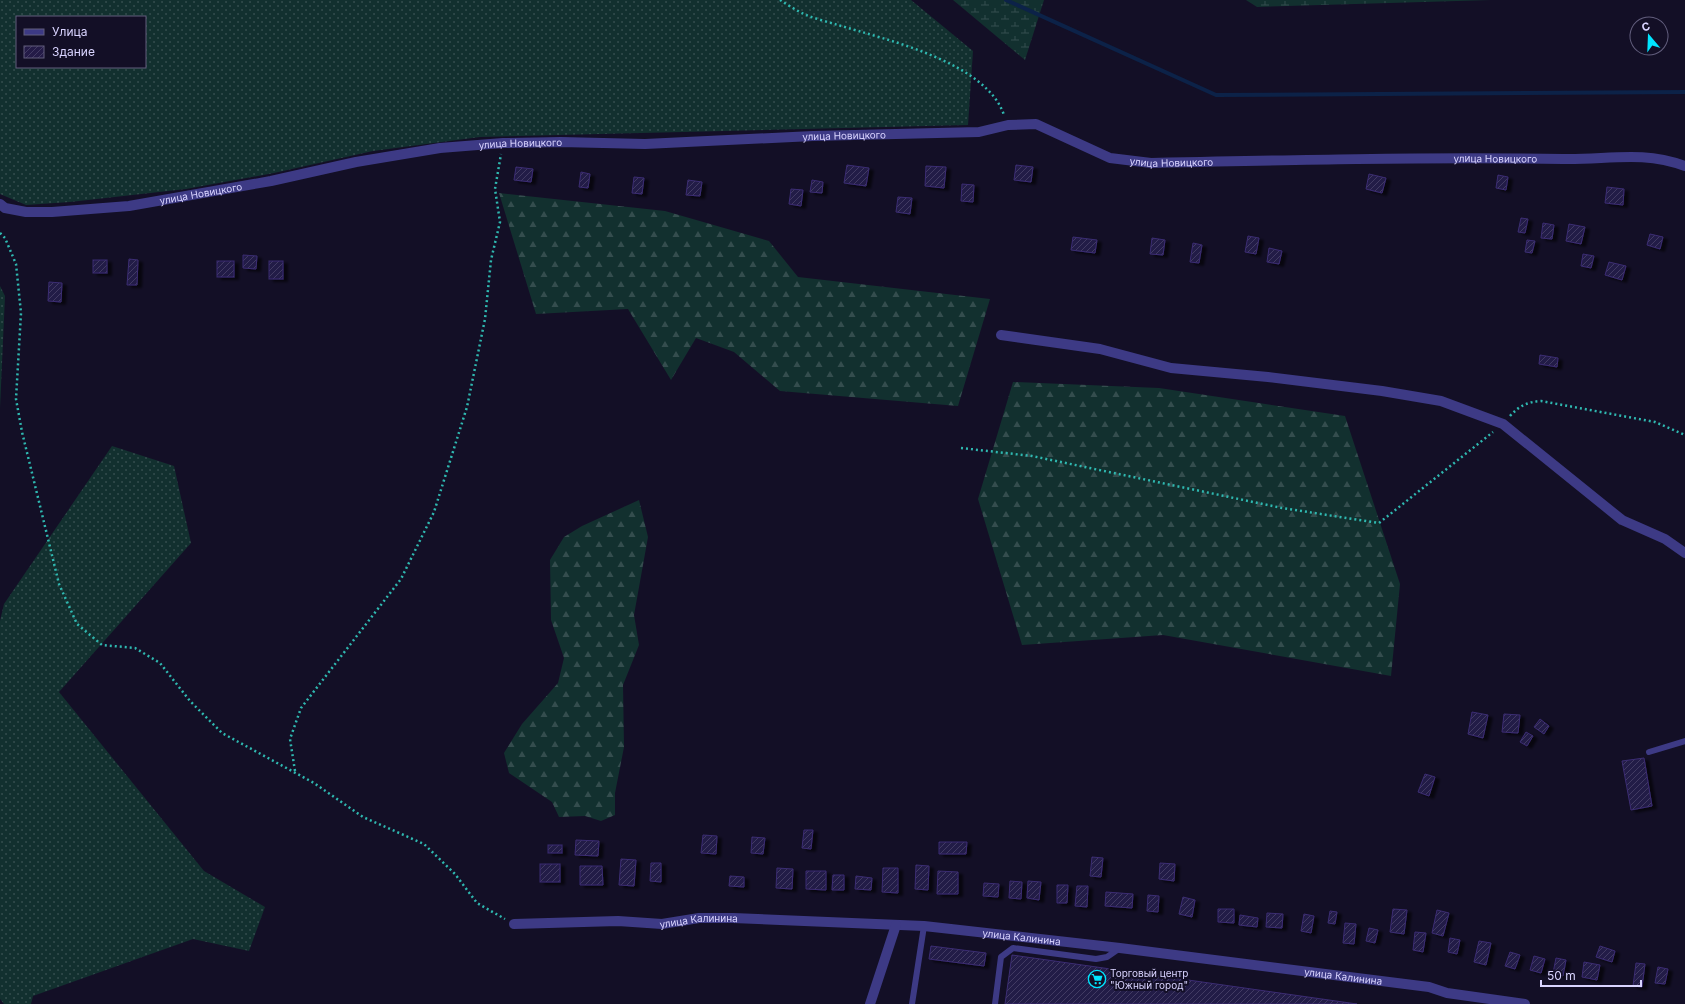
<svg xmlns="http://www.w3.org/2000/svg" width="1685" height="1004" font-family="Inter,sans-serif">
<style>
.grass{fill:url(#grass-dots);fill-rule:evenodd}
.forest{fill:url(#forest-firs)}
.wetland{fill:url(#wetland-marsh)}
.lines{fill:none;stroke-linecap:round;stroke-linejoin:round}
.stream{stroke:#0c2248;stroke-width:4}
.building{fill:url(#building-hatch);stroke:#3b2d73;filter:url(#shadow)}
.path{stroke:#2fb8b0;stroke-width:2.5;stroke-dasharray:2 3;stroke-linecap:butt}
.service{stroke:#3d3a85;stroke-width:6}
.minor{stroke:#3d3a85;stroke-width:10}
.labels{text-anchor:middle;stroke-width:4;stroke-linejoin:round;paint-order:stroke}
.street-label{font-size:10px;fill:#d9d4ff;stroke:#130f26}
.poi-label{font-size:10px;fill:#d9d4ff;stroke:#130f26;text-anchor:start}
</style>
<defs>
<pattern id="grass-dots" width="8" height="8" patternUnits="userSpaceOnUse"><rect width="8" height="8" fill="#12302f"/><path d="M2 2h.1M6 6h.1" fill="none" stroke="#344d4e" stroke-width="1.8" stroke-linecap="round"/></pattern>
<pattern id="forest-firs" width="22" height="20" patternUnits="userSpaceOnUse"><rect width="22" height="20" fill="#12302f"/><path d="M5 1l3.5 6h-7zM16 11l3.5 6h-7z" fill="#344d4e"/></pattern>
<pattern id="wetland-marsh" width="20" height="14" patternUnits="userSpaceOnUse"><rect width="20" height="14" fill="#12302f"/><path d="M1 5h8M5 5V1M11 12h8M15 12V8" fill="none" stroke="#344d4e"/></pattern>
<pattern id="building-hatch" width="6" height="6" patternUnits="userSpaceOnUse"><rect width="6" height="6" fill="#241b47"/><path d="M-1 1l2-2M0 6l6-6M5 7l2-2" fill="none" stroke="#433b63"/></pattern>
<filter id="shadow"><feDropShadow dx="4.5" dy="2.5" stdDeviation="1" flood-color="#0009"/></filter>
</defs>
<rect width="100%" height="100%" fill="#130f26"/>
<g class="grass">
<path d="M0,0H911L973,51L968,125L480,137L373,151L274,173L186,189L70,202L26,205L0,194ZM17,17H145V67H17Z"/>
<polygon points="0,286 5,296 0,408"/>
<polygon points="112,446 174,466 191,543 59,692 204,871 265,907 249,951 193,939 33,996 31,1004 4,1004 0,999 0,621 4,604"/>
</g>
<g class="forest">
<polygon points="499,193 665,211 769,241 798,277 990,299 958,406 780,391 734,352 696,338 671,380 628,309 536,314"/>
<polygon points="1013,382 1159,388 1345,416 1400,584 1391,676 1163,635 1022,645 978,499"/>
<polygon points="639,500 648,537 634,615 639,645 623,685 624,747 615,793 615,815 601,821 585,816 559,817 552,802 509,773 504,753 522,724 558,683 564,658 551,620 550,560 564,537 582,526"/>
</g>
<g class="wetland">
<polygon points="953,0 1044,0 1025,60"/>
<polygon points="1246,0 1491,0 1257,7"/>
</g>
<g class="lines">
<polyline class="stream" points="1006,0 1216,95 1685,92"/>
</g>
<g class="building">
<polygon points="847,165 869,168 866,186 844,183"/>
<polygon points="1016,165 1033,167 1031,182 1014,180"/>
<polygon points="926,166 946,167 944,188 925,186"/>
<polygon points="516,167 533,169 531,182 514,180"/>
<polygon points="581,172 590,174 588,188 579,187"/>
<polygon points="1369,174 1386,178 1382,193 1366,189"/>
<polygon points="1498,175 1508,177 1506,190 1496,188"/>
<polygon points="634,177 644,178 642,194 632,193"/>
<polygon points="688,180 702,182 700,196 686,195"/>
<polygon points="812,180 823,182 822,193 810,192"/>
<polygon points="962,184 974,185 973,202 961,201"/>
<polygon points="1607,187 1624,189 1623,205 1605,203"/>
<polygon points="791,189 803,190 801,206 789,204"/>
<polygon points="898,197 912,198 910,214 896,212"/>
<polygon points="1521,218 1528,219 1525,233 1518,232"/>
<polygon points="1543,223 1554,225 1552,239 1541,238"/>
<polygon points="1569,224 1585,227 1581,244 1566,241"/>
<polygon points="1650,234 1663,237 1660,249 1647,245"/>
<polygon points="1248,236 1259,238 1256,254 1245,252"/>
<polygon points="1073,237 1097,240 1095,253 1071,250"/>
<polygon points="1152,238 1165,240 1163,255 1150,254"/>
<polygon points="1527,240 1535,241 1532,253 1525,252"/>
<polygon points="1193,243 1202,245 1199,263 1190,262"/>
<polygon points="1269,248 1282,251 1279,264 1267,262"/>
<polygon points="1583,254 1594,256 1591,268 1581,266"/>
<polygon points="243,255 257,256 256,269 243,268"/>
<polygon points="129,259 138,260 137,285 127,285"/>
<rect x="93" y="260" width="14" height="13"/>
<rect x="217" y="261" width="17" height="16"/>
<rect x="269" y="261" width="14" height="18"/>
<polygon points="1609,262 1626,266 1622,280 1605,275"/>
<polygon points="49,282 62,283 61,302 48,301"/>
<polygon points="1540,355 1558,358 1557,367 1539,364"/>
<polygon points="1472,712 1488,715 1483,738 1468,734"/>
<polygon points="1504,714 1520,715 1518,733 1502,732"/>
<polygon points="1540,719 1549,726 1544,734 1534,727"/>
<polygon points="1526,732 1533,736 1527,746 1520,742"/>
<polygon points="1644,758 1652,806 1631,810 1622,761"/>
<polygon points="1425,774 1435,777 1429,796 1418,792"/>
<polygon points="804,830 813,830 811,849 802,848"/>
<polygon points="703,835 717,836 716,854 701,853"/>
<polygon points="752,837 765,838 763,854 751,853"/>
<polygon points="576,840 599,841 598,856 575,855"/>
<polygon points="939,842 967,842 966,854 939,854"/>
<rect x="548" y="845" width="14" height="8"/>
<polygon points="1092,857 1103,858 1101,877 1090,876"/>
<polygon points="621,859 636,860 634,886 619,885"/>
<polygon points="651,863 661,863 661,882 650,881"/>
<polygon points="1160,863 1175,864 1174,881 1159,879"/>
<rect x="540" y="864" width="20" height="18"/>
<polygon points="916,865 929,866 928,890 915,889"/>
<polygon points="580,866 602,866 603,885 580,885"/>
<polygon points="777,868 793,869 792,889 776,888"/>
<polygon points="883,868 898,868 898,893 882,892"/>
<polygon points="806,871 826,871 826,890 806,889"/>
<polygon points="938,871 958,872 958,894 937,894"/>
<polygon points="833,875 844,875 844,890 832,890"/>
<polygon points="730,876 744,877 744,887 729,886"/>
<polygon points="856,876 872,878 871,890 855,889"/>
<polygon points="1010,881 1022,882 1021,899 1009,898"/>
<polygon points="1028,881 1041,882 1039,900 1027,898"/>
<polygon points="984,883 999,884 998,897 983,896"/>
<polygon points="1057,885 1068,885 1067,903 1057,903"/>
<polygon points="1077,886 1088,886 1087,907 1075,906"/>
<polygon points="1106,892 1133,894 1132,908 1105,906"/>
<polygon points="1148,895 1159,896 1158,912 1147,911"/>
<polygon points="1183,897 1195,900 1192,917 1179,914"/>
<polygon points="1218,909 1234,909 1234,923 1218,922"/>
<polygon points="1393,909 1407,910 1404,934 1390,932"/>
<polygon points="1437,910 1449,913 1443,936 1432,933"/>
<polygon points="1330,911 1337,912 1335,924 1328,923"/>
<polygon points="1267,913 1283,914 1282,928 1266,927"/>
<polygon points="1304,914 1314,916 1311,933 1301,931"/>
<polygon points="1240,915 1258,918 1257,927 1239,925"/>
<polygon points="1345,923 1356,924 1354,944 1343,943"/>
<polygon points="1369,928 1378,930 1375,943 1366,941"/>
<polygon points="1415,932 1426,933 1423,952 1413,950"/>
<polygon points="1450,938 1460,940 1457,954 1448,952"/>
<polygon points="1479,941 1491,943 1486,965 1474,962"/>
<polygon points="931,946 986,953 984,966 929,959"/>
<polygon points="1600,946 1615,951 1612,962 1596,957"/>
<polygon points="1510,952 1520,955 1515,969 1505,966"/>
<polygon points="1012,955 1357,1004 1005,1004"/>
<polygon points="1534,956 1545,959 1541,973 1530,970"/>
<polygon points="1556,958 1566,960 1563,976 1553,973"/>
<polygon points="1584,962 1600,965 1597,980 1582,977"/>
<polygon points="1636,963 1645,964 1642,987 1633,986"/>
<polygon points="1658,967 1668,969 1665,984 1655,983"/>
</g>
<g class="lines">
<g class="path">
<path d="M780,0C788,5 797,11 806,15C816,19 828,22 838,25C887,40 986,62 1004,115"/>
<polyline points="0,233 5,238 16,264 21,313 16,399 22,432 59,584 77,624 102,645 135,648 160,663 190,701 222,733 314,783 363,817 424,844 455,874 477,903 505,919"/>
<path d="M1510,416C1519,406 1527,402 1541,401L1655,422L1685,435"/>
<polyline points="961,448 1032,456 1282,508 1379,523 1493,432"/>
<polyline points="295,771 290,739 301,708 401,579 434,512 467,407 485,319 491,260 500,222 495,189 501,154"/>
</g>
<g class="service">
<polyline points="1649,752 1685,741"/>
<polyline points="912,1004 924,926"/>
<polyline points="995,1004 1001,957 1013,948 1096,959 1107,957 1120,948"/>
</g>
<g class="minor">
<path id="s1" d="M0,204L5,208L26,212H52L129,206L271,181L356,162L440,148L503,143L561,142L645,144L813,136L979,132L1008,125L1036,124L1110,158L1151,163C1288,160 1425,157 1563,159C1607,160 1642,150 1685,166"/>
<polyline points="1001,335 1100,349 1171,368 1268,377 1382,391 1441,401 1503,424 1622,520 1665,539 1685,553"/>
<path id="s2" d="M514,924L618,921L662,924L699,918H733L924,926L1120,948L1429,987L1447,993L1525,1004"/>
<polyline points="870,1004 896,925"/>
</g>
</g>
<defs>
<symbol id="supermarket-ring" viewBox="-11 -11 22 22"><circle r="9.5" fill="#130f26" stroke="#00e5ff" stroke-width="1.5"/><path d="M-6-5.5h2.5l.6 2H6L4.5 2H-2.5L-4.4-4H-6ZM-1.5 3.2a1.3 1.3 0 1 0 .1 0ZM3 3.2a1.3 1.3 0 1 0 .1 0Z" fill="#00e5ff"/></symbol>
</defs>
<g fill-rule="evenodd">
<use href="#supermarket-ring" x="1087" y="969" width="20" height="20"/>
</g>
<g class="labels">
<g class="street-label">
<text dy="4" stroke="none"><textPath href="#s1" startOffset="852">улица Новицкого</textPath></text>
<text dy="4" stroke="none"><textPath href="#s1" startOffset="528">улица Новицкого</textPath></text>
<text dy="4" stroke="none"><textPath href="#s1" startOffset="1512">улица Новицкого</textPath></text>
<text dy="4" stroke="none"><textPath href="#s1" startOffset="1188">улица Новицкого</textPath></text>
<text dy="4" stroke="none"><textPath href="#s1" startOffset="204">улица Новицкого</textPath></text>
<text dy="4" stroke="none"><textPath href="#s2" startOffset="185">улица Калинина</textPath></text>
<text dy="4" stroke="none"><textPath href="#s2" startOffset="509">улица Калинина</textPath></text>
<text dy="4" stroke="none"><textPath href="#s2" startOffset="833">улица Калинина</textPath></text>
</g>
<g class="poi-label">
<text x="1110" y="977">Торговый центр<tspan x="1110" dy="12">"Южный город"</tspan></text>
</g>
</g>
<rect x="16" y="16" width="130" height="52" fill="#130f26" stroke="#625e7d"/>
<rect x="24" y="29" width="20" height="6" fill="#3d3a85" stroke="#625e7d"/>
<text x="52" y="36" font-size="12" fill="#d9d4ff">Улица</text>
<rect x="24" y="46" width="20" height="12" fill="url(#building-hatch)" stroke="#625e7d"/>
<text x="52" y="56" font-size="12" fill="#d9d4ff">Здание</text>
<g transform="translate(1649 36) rotate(341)"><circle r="19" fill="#130f26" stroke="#625e7d"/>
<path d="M0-3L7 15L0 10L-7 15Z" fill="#00e5ff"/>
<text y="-6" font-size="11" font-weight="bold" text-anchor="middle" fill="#d9d4ff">С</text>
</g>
<path d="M1541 980v6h100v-6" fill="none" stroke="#d9d4ff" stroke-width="2"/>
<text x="1547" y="980" font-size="12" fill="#d9d4ff" stroke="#130f26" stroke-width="3" paint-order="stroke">50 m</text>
</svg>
